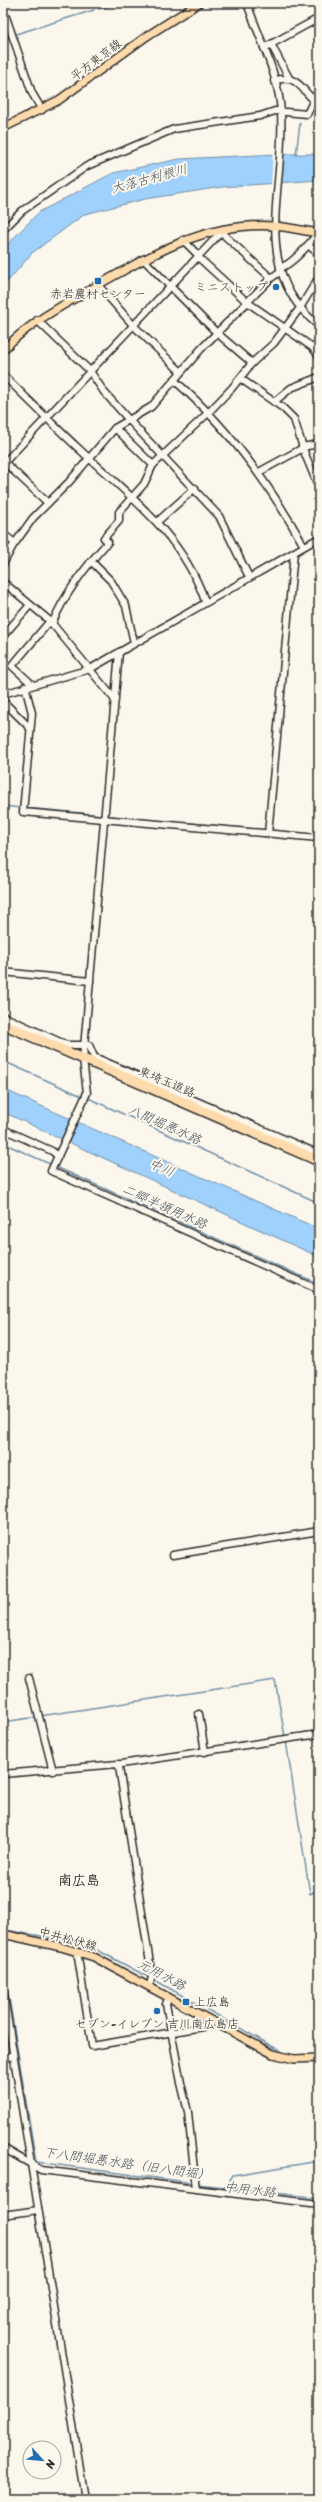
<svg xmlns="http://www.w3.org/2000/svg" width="322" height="2502" font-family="Sriracha,'Klee One',sans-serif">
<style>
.water{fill:#9fd1fc;stroke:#718fa8}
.pier{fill:#fbf7ec}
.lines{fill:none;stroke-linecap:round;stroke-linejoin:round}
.stream{stroke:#718fa8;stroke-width:1.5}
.minor-casing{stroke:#2b2b2b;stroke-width:9}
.major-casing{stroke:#2b2b2b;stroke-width:10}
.highway-casing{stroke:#2b2b2b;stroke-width:12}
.minor{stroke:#fbf7ec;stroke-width:6}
.major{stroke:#fedbac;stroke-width:7}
.highway{stroke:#fedbac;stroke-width:9}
.poi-dot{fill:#1f6fb2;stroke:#fbf7ec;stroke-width:1.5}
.labels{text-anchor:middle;stroke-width:4;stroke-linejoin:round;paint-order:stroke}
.street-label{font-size:12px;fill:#2b2b2b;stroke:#fbf7ec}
.poi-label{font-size:12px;fill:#2b2b2b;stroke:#fbf7ec}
.water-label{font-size:13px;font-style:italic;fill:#48545f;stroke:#fbf7ec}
.quarter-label{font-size:14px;font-weight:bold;fill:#2b2b2b;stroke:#fbf7ec}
</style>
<rect width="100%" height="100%" fill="#fbf7ec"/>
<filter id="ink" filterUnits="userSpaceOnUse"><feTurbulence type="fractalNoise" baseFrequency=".025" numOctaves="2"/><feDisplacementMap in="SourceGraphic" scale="8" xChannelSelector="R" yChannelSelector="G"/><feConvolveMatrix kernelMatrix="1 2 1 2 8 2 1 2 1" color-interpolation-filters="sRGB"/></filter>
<g filter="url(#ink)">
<g class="water">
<polygon points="278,154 319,154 319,180 222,187 145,199 85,214 32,253 3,287 3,249 39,212 113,173 179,159"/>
<polygon points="3,1089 319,1229 319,1257 3,1112"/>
</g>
<polygon class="pier" points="273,152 285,152 282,184 271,185"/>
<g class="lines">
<g class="stream">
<polyline points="99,9 119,3"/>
<polyline points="16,34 94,10"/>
<polyline points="3,40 11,36"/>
<polyline points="296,155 300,123"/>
<polyline points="3,806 21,808"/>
<polyline points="25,808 103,815"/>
<polyline points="108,816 184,823"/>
<polyline points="189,823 266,830"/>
<polyline points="271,831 319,835"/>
<polyline points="3,1061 84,1097"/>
<polyline points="88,1098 319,1203"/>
<polyline points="3,1143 52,1165"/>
<polyline points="56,1167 319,1284"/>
<polyline points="40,1716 275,1680 285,1737"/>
<polyline points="3,1722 37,1717"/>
<polyline points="303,1733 319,1730"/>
<polyline points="286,1741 310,1894 319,1889"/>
<polyline points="11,1931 84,1943 150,1978"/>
<polyline points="3,1962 36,2162 194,2183"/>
<polyline points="153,1979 284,2053"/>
<polyline points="313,2055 319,2054"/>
<polyline points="37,2172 41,2173"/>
<polyline points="53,2174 89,2179"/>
<polyline points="230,2180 233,2175 319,2161"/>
<polyline points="197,2184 319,2198"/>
<polyline points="180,2190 259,2200"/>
</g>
<defs>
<g id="minor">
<path d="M247,3C259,38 279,75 281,113C286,187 248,270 319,326"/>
<polyline points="315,3 319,11"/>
<polyline points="6,17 32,93 42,110"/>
<polyline points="271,44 289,78"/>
<polyline points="264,48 319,18"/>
<path d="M274,81C299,72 301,92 319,104"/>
<polyline points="224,229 225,236 271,278"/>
<polyline points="3,230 22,211 87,166 174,129 260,116 275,111 307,114 316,95 319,94"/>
<polyline points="183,240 199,256"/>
<polyline points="308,245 319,254"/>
<polyline points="198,257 247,302 312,347 319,356"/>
<polyline points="143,259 217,333 252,363"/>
<path d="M280,268C294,263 308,245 318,233"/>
<polyline points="98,285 133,325 181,372"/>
<polyline points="37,320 90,371 104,392 129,420 219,516 249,577"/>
<path d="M3,375C28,399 52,424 77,447C127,494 182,534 205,601"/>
<polyline points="241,379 283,408 294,419 305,454 319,488"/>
<path d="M174,380C228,427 269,483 304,546"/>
<polyline points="274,402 291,388 319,377"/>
<polyline points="115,428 153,465"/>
<polyline points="302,447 319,444"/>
<polyline points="3,461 48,503"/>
<polyline points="3,464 224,229"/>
<polyline points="259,472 303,448"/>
<polyline points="157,522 195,488"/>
<polyline points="3,534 15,543 33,518 69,482 115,428 151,407 201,349 271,278 281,271"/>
<polyline points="91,561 111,581 126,606 134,643"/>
<polyline points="3,564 15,542"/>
<polyline points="3,582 50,621 115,700"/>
<path d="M52,624C65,593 85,567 108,542L104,538L119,521V512L144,484L153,465L209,412L232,388L252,363L274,343L300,308L319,277"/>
<polyline points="3,636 30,605"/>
<polyline points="119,652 83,1059 87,1093 51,1171 319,1290"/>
<polyline points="33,685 12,666 50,621"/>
<polyline points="25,686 32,713 23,812 319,838"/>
<polyline points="3,694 90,669 319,538"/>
<polyline points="3,701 30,728"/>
<polyline points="268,834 294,553"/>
<polyline points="3,972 90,981"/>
<polyline points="3,1016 67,1045 89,1045 94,1057 319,1154"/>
<polyline points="3,1129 52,1151 58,1156"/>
<polyline points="173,1555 319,1531"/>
<polyline points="29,1678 53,1771"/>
<polyline points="199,1714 205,1752"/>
<polyline points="121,1764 319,1734"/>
<polyline points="119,1767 152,1976 150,1986"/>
<polyline points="3,1774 118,1764"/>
<polyline points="3,1923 4,1935"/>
<polyline points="77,1951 92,2046 208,2026 213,2021"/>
<polyline points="3,1990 85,2499"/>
<polyline points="169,1997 166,2004 181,2083 188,2112 196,2189"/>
<polyline points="3,2058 13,2056"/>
<polyline points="3,2148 41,2170 319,2204"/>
<polyline points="3,2215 38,2210"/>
</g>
<g id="major">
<polyline points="3,128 59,100 147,36 199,3"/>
<path d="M3,350C31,321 64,305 98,285C153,254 208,221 274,226C289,227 304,231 319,233"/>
<polyline points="3,1934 61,1947 94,1957 273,2054 294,2059 319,2058"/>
</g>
<polyline id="highway" points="3,1024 319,1161"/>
</defs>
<use href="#minor" class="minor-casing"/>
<use href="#major" class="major-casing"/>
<use href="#highway" class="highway-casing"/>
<use href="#minor" class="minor"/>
<use href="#major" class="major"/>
<use href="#highway" class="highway"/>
</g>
</g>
<g class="poi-dot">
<rect x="94" y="277" width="8" height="8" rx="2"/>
<circle cx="276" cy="287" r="4"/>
<rect x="182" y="1998" width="8" height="8" rx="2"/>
<circle cx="157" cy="2011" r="4"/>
</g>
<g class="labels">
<g class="street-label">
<text transform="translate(96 60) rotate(-37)" y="4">平方東京線</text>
<text transform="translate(167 1082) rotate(23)" y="4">東埼玉道路</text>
<text transform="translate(68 1939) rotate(15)" y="4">中井松伏線</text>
</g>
<g class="poi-label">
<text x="268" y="291" text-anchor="end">ミニストップ</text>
<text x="98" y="298">赤岩農村センター</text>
<text x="194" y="2006" text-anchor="start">上広島</text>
<text x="157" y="2028">セブン-イレブン 吉川南広島店</text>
</g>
<g class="water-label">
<text transform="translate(149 178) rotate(-15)" y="5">大落古利根川</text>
<text transform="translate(165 1124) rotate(24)" y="5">八間堀悪水路</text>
<text transform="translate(162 1167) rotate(24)" y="5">中川</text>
<text transform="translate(165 1206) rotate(24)" y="5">二郷半領用水路</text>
<text transform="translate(162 1974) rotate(28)" y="5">元用水路</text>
<text transform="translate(127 2163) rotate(8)" y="5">下八間堀悪水路（旧八間堀）</text>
<text transform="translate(250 2189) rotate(7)" y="5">中用水路</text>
</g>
<g class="quarter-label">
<text x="79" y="1885">南広島</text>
</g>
</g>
<rect width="322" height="2502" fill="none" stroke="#fbf7ec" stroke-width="16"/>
<rect x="8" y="8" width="306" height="2486" fill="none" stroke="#2b2b2b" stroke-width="1.5" filter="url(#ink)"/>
<g transform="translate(42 2460) rotate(117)"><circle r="19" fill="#fbf7ec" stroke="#a8a59f"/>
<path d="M0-3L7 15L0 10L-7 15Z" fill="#1f6fb2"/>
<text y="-6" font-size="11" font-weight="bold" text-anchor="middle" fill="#2b2b2b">N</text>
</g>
</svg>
